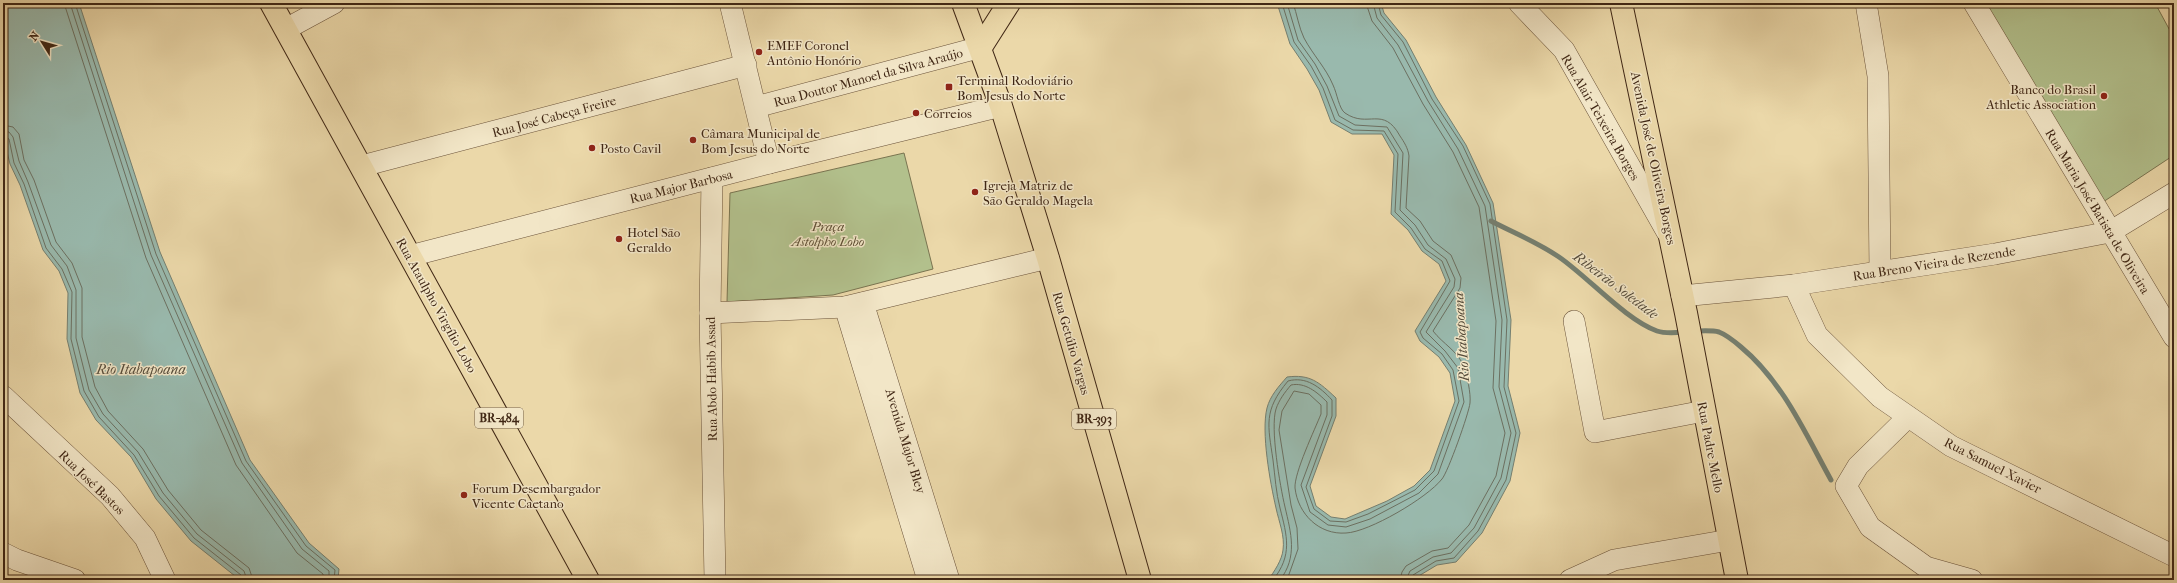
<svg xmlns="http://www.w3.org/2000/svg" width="2177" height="583" font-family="'IM FELL French Canon',serif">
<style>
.green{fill:#b2c08c;stroke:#797450}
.water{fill:#99b9ad;stroke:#757f70}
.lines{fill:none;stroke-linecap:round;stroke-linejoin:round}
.shore{stroke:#6c7061;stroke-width:1}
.stream{stroke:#757f70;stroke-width:5}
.minor-casing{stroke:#6b533a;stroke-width:22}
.major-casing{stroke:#402715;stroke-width:24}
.minor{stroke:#f2e6c7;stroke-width:21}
.major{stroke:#ebd8a9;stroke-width:22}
.poi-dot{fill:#8f2418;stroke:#f2e6c7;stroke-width:1.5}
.labels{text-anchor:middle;stroke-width:3;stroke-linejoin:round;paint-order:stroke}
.shield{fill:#f2e6c7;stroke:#75604a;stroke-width:1}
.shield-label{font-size:12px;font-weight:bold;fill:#402715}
.poi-label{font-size:13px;fill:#402715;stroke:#f2e6c7;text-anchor:start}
.street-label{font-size:13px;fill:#402715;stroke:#f2e6c7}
.park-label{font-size:13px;font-style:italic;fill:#5c4d33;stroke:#f2e6c7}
.water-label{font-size:14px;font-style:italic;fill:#564c3b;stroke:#f2e6c7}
</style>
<rect width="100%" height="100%" fill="#ebd8a9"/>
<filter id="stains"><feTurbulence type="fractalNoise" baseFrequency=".005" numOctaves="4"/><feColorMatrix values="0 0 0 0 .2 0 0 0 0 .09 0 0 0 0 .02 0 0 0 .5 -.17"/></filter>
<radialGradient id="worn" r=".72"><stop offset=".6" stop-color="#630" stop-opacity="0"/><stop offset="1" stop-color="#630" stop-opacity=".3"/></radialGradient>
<g class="green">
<polygon points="1980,3 2155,3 2174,38 2174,155 2097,206"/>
<polygon points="904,153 933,269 833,295 727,302 730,193"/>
</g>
<g class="water">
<polygon points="3,3 79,3 160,252 250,460 309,543 339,569 338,580 240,580 191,541 156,499 131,457 96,420 80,393 67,339 68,293 59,271 43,250 20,185 10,164 3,135"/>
<path d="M1277,3H1381L1384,13L1406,40L1436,97L1466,145L1493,203L1511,320L1508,386L1520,433L1510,481L1482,533L1456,562L1437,565L1412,580H1268C1274,572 1282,560 1283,550C1285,536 1279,522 1276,508C1270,482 1261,432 1267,408C1270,396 1279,386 1287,377C1310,374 1319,382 1336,398V416L1310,486L1316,506L1331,517L1345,519L1387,501L1414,486L1430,470L1455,401L1450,373L1439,357L1420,341L1415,331L1446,281L1439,264L1422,251L1408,230L1391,214L1394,155L1382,134H1352L1331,122L1319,90L1307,69L1290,44Z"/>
</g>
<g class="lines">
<g class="shore">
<polyline points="64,3 146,258 236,465 297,553 323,574 323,580"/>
<polyline points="70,3 151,255 242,463 302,549 329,571 329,580"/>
<polyline points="75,3 156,254 246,461 306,546 335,570 334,580"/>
<polyline points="1366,3 1372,21 1393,48 1423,104 1453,152 1479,207 1496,321 1493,388 1505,433 1496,476 1469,525 1448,548 1432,551 1406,566 1402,572 1400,580"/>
<polyline points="1373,3 1377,18 1398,45 1428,101 1458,149 1485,206 1502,320 1499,387 1511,433 1501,478 1474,528 1451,553 1433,557 1410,571 1406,580"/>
<polyline points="1378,3 1381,15 1403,42 1432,99 1463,146 1490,204 1507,320 1504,387 1516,433 1506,480 1478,531 1454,558 1436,561 1413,575 1411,580"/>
<polyline points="3,125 13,127 19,134 24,160 34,180 56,242 72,263 82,288 82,337 95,387 108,411 143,449 168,490 201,530 249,568 253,580"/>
<polyline points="3,131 9,132 13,137 19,161 28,182 51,245 67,266 76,290 76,338 89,390 103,414 138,452 163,493 197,534 244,571 247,580"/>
<polyline points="3,136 9,139 14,163 24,184 46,248 62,269 72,292 71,339 84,391 99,417 134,455 159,496 194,538 241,575 242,580"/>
<path d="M1273,580C1293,555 1287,536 1280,508C1276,493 1275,476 1273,460C1268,425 1263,411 1288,381C1306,376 1320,387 1332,400V416L1306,487L1314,509L1330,521L1346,522L1368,514L1415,490L1434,471L1459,401L1453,370L1442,354L1423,338L1420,332L1450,281L1442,261L1425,249L1411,228L1395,212L1398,154L1384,131L1353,130L1335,120L1323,88L1311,66L1294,42L1282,3"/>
<path d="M1280,580C1298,557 1291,533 1285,507C1280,486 1270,428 1276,409C1279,400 1285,392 1291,385C1305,382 1317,392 1327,402V415L1301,485L1310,512L1328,525L1346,527L1370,519L1419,493L1438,474L1464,402L1458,368L1445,351L1426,332L1454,287L1455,279L1446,259L1428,245L1415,225L1400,210L1403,153L1387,127L1355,125L1339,116L1327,86L1315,64L1298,40L1287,3"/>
<path d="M1287,580L1298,549L1297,528L1291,505L1279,430L1282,411L1294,391L1309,394L1321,405V414C1315,429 1294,473 1295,488C1298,514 1319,535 1346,533C1369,532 1427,498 1442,479C1448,472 1469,413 1470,403C1471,393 1467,376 1464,367C1458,351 1443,344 1433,331L1460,288L1461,278L1451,255L1433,241L1420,221L1406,208L1409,156C1408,148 1404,142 1400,136C1383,105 1368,129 1345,113C1339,109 1337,93 1333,85C1326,68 1313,55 1304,38C1299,28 1297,14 1293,3"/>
</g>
<g class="stream">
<path d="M1491,221C1514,233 1537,242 1559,257C1588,277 1626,320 1657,331C1666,334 1675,333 1684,332"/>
<path d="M1694,331C1701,331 1712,330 1719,332C1727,335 1734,341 1741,347C1783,382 1805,433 1831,480"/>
</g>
<defs>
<g id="minor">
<polyline points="730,3 769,163"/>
<polyline points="1519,3 1564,50 1667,232"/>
<polyline points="1866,3 1878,76 1880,272"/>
<polyline points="1974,3 2174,337"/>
<polyline points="286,29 334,3"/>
<polyline points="756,107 981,47"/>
<polyline points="362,166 746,65"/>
<polyline points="712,178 710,313 715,580"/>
<polyline points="410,256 769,163 1001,106"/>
<polyline points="1794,285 1817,335 1880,397 1951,446 2174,556"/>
<polyline points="1682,296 1794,285 1995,254 2110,232 2174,193"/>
<polyline points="863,303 949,580"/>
<polyline points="845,307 928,580"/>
<polyline points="710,313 845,307 1048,258"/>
<polyline points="1574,321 1595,432 1704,411"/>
<polyline points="3,396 110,496 145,538 165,580"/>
<polyline points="1908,417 1858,466 1846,486 1870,527 1926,567 1972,580"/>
<polyline points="3,553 17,560 75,580"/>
<polyline points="1570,580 1614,560 1729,540"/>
</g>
<g id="major">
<polyline points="271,3 588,580"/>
<polyline points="963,3 1001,106 1048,258 1140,580"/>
<polyline points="1621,3 1686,313 1737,580"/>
<polyline points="981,47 1009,3"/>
</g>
</defs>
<use href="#minor" class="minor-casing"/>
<use href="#major" class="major-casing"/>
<use href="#minor" class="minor"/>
<use href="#major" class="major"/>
</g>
<g class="poi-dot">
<circle cx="759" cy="52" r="4"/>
<rect x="945" y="83" width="8" height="8" rx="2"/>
<circle cx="2104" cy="96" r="4"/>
<circle cx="916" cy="113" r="4"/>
<circle cx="693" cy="140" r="4"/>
<circle cx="592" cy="148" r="4"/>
<circle cx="975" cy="192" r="4"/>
<circle cx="619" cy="239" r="4"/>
<circle cx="464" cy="495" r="4"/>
</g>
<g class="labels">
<g class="shield">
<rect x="475" y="408" width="48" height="20" rx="3"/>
<rect x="1072" y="409" width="44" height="20" rx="3"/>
</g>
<g class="shield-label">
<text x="499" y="422">BR-484</text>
<text x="1094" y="423">BR-393</text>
</g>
<g class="poi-label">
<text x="767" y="50">EMEF Coronel<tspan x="767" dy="15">Antônio Honório</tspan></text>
<text x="957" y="85">Terminal Rodoviário<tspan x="957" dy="15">Bom Jesus do Norte</tspan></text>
<text x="2096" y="94" text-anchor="end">Banco do Brasil<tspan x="2096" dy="15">Athletic Association</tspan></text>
<text x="924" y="118">Correios</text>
<text x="701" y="138">Câmara Municipal de<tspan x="701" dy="15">Bom Jesus do Norte</tspan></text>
<text x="600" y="153">Posto Cavil</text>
<text x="983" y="190">Igreja Matriz de<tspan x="983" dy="15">São Geraldo Magela</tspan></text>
<text x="627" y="237">Hotel São<tspan x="627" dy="15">Geraldo</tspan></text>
<text x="472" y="493">Forum Desembargador<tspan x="472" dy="15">Vicente Caetano</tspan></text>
</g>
<g class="street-label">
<text transform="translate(868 77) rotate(-15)" y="5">Rua Doutor Manoel da Silva Araújo</text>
<text transform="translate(554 116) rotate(-15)" y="5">Rua José Cabeça Freire</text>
<text transform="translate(1601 117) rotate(60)" y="5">Rua Alair Teixeira Borges</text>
<text transform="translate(1654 158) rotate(78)" y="5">Avenida José de Oliveira Borges</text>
<text transform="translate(681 186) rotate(-14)" y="5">Rua Major Barbosa</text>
<text transform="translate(2098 211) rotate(59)" y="5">Rua Maria José Batista de Oliveira</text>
<text transform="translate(1934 263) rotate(-9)" y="5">Rua Breno Vieira de Rezende</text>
<text transform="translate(437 305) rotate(61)" y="5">Rua Ataulpho Virgílio Lobo</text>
<text transform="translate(1072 343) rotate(74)" y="5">Rua Getúlio Vargas</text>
<text transform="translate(711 379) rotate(-91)" y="5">Rua Abdo Habib Assad</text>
<text transform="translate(906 441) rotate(73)" y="5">Avenida Major Bley</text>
<text transform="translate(1711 447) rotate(79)" y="5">Rua Padre Mello</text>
<text transform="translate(1993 465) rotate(27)" y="5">Rua Samuel Xavier</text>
<text transform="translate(92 482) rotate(44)" y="5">Rua José Bastos</text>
</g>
<g class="park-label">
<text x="828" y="231">Praça<tspan x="828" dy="15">Astolpho Lobo</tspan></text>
</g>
<g class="water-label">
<text transform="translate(1616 285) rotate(37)" y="5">Ribeirão Soledade</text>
<text transform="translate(1461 337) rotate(-94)" y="5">Rio Itabapoana</text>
<text x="141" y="374">Rio Itabapoana</text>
</g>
</g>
<rect width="2177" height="583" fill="none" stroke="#ebd8a9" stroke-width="16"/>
<rect x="4" y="4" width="2169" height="575" fill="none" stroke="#402715" stroke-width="2"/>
<rect x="8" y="8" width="2161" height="567" fill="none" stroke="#402715"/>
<g transform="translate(42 42) rotate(307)" stroke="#f2e6c7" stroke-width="3" paint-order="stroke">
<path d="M0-3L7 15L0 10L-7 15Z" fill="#402715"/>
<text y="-6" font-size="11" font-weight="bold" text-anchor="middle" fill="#402715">N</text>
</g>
<rect width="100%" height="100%" filter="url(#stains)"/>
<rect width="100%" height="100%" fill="url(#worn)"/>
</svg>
